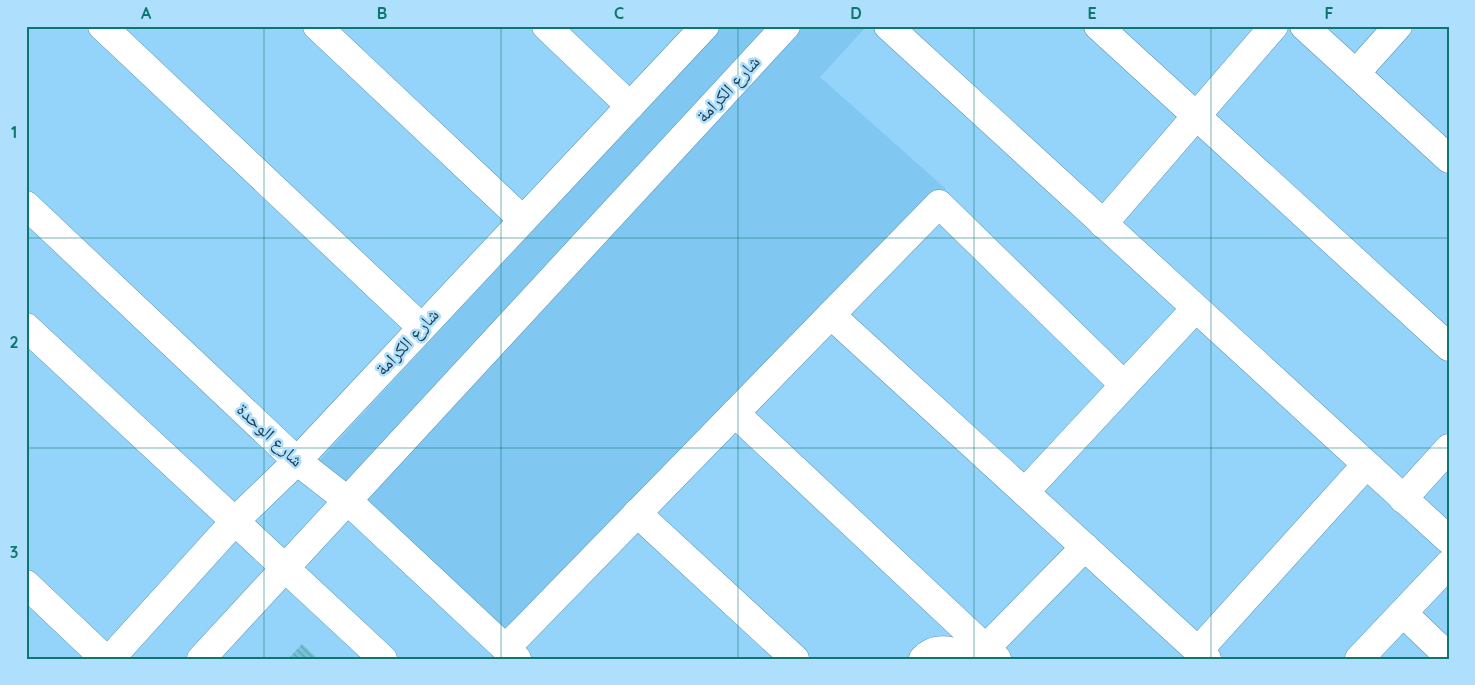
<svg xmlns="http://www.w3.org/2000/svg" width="1475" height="685" font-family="Quicksand,'Noto Naskh Arabic',sans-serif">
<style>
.built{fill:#80c7f1}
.building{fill:url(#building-back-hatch)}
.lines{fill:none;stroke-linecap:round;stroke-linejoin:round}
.minor-casing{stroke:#5795b9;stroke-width:29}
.minor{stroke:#fff;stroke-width:28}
.grid{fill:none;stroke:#0f766e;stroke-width:1;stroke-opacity:0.55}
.labels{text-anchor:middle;stroke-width:5;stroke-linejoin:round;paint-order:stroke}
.street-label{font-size:18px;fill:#243f4e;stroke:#aee0fe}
.neatline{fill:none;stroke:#0f766e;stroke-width:2}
.grid-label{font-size:16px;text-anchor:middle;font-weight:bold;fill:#0f766e}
</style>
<defs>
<pattern id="building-back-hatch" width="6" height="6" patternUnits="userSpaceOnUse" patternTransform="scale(1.25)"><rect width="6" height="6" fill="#75c5d9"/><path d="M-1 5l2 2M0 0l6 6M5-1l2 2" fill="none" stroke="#60a1b2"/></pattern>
</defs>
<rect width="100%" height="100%" fill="#95d4fa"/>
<polygon class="built" points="722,26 867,26 820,77 946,189 506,634 319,461"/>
<polygon class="building" points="302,644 318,659 288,659"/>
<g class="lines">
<defs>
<g id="minor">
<polyline points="102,26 421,327"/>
<polyline points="317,26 523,220"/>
<polyline points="546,26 630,106"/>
<polyline points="888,26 1449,540"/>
<polyline points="1098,26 1449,347"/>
<polyline points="1304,26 1449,159"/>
<polyline points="1356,73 1398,26"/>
<polyline points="26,205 297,461 347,500 517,659"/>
<polyline points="1103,224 1274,26"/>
<polyline points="831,315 1207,659"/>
<polyline points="26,327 383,659"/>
<polyline points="735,413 997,659"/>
<polyline points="1025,492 1195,309"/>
<polyline points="1403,499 1449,448"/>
<polyline points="637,513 795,659"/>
<polyline points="26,584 105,659"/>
<polyline points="1403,613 1449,657"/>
<polyline points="506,648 939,204 1124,385"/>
<polyline points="1198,651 1366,465"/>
<polyline points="110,659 235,521 297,461 705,26"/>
<polyline points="201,659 786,26"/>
<path d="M923,659C937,644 955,651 972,659"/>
<polyline points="975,659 1085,547"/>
<polyline points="1359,659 1449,564"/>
</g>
</defs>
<use href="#minor" class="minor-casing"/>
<use href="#minor" class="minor"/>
</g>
<path class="grid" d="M264,26V659M501,26V659M738,26V659M974,26V659M1211,26V659M26,238H1449M26,448H1449"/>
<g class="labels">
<g class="street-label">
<text transform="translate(728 89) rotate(-47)" y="6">شارع الكرامة</text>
<text transform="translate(407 342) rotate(-47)" y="6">شارع الكرامة</text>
<text transform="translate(270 435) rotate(43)" y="6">شارع الوحدة</text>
</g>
</g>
<rect width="1475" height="685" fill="none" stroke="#aee0fe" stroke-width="55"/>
<rect x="28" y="28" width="1420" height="630" class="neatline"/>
<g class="grid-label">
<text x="146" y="19">A</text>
<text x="382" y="19">B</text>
<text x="619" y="19">C</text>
<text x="856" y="19">D</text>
<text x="1092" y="19">E</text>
<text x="1329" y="19">F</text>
<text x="14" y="138">1</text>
<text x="14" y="348">2</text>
<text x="14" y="558">3</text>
</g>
</svg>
